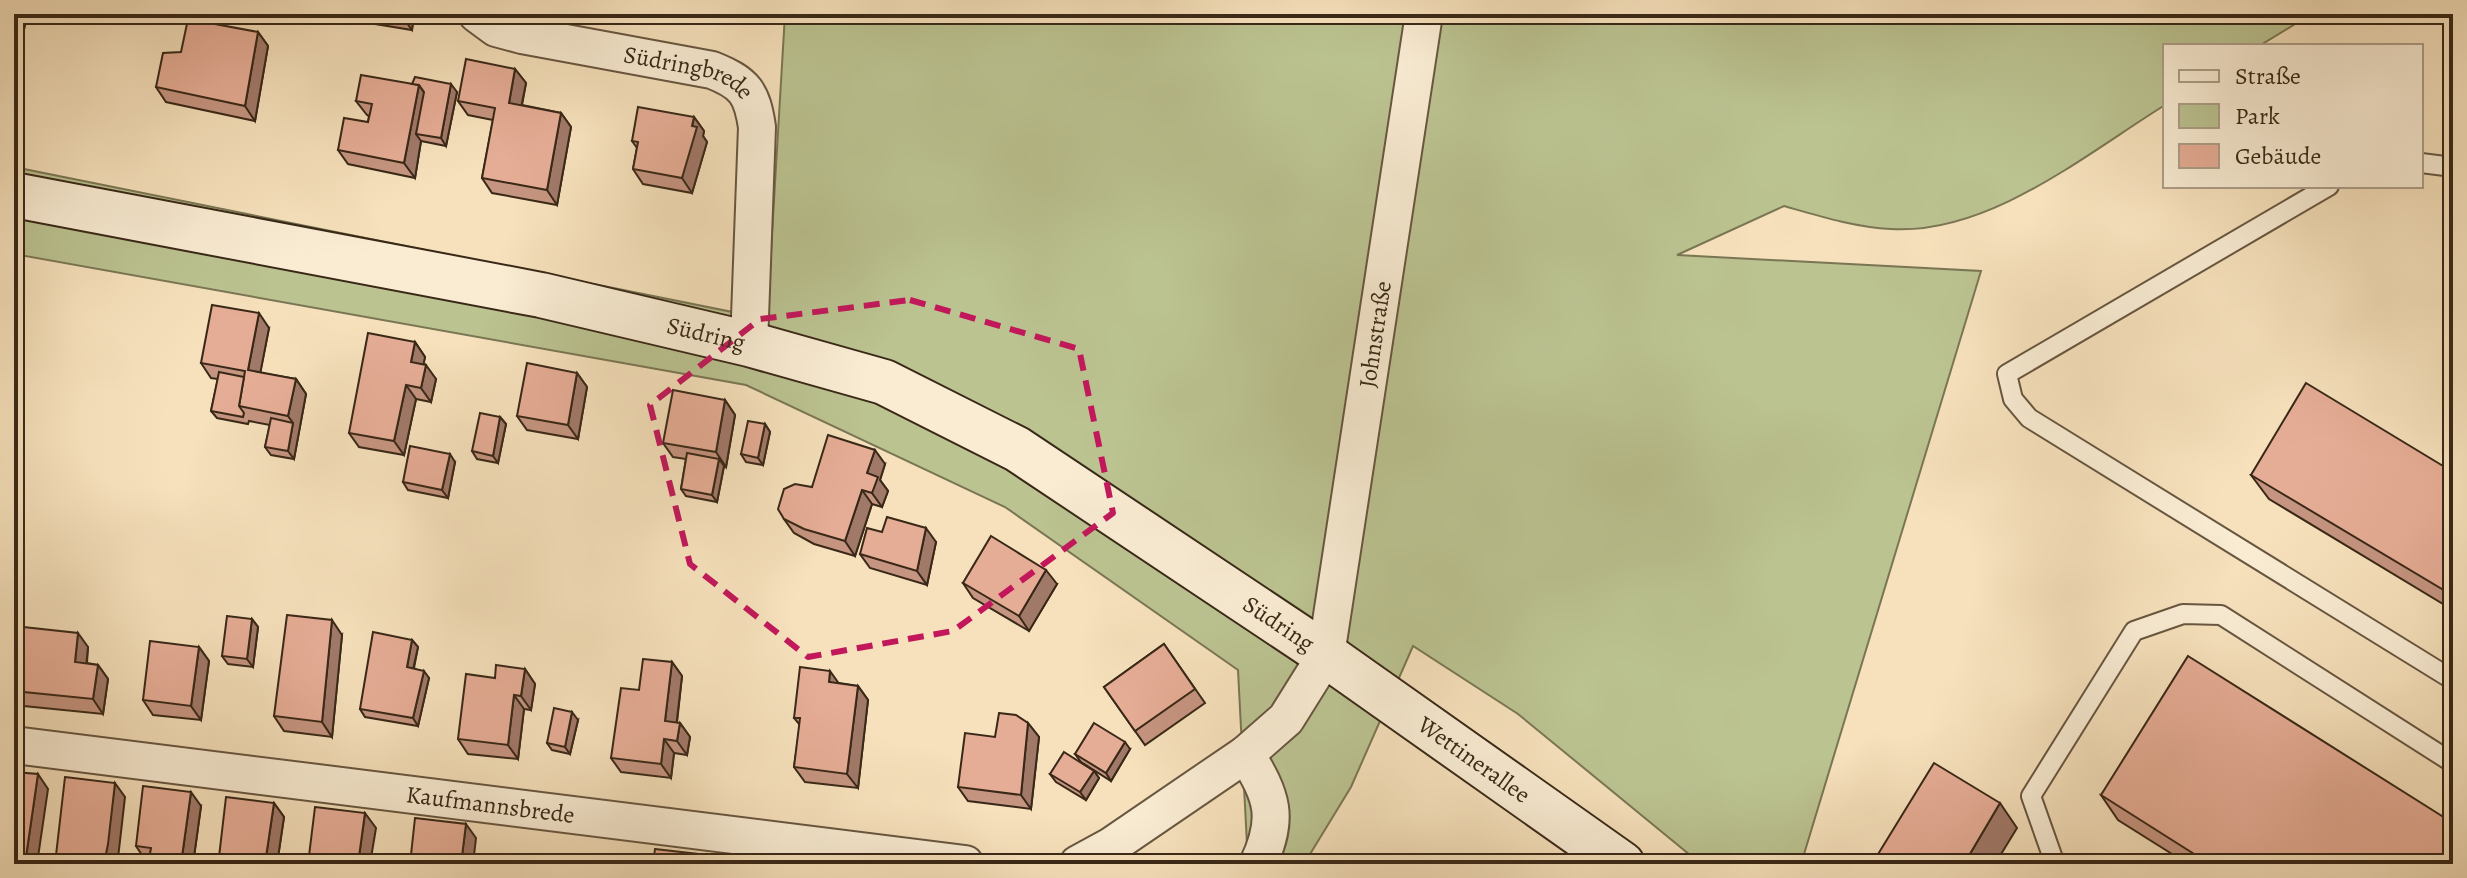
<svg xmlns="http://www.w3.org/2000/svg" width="2467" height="878" font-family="Alegreya,serif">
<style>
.green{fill:#bbc391;stroke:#7a7654;stroke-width:2}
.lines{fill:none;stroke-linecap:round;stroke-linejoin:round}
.lane-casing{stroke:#685640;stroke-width:22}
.street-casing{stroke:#685640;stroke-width:40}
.secondary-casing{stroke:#392817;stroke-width:48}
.lane{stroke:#f9ecd3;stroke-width:18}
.street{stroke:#f9ecd3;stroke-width:36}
.secondary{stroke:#f9ecd3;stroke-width:44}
.wall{fill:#c69581;stroke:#392817;stroke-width:2}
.shaded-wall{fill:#a17969;stroke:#392817;stroke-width:2}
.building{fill:#e6ad96;stroke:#392817;stroke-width:2}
.marked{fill:none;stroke:#c2185b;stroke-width:6;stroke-dasharray:16 10;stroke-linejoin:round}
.labels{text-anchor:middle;stroke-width:8;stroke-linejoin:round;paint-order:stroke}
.street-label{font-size:24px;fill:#392817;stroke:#f9ecd3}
</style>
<rect width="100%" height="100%" fill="#f6e1bc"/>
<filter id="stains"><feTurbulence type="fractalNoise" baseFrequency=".0025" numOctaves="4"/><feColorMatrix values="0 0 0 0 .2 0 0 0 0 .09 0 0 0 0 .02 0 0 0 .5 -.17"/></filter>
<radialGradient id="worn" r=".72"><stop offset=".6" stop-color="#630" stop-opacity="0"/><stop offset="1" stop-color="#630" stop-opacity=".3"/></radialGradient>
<path class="green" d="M785,14H2322L2297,23L2259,46H2165V105C2086,154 1989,235 1891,229C1854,227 1819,216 1784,206L1677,255L1981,271L1801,864H1701L1518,714L1413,646L1351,787L1304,864H1248L1238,670L1005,507L746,385L14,254V167L767,319Z"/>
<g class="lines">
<defs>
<g id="lane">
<polyline points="2421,163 2453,167"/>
<polyline points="2329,186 2007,374 2013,399 2029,418 2453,680"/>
<polyline points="2055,864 2031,796 2134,631 2183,614 2221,615 2453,763"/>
</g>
<g id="street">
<path id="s1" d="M477,14L496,28L522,35L712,70C745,83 752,93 757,127L749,344"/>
<path id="s2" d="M14,745L965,864"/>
<path d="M1246,754C1272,797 1280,817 1258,864"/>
<path id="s3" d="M1078,864L1111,846L1246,754L1286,719L1326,655L1424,14"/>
</g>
<g id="secondary">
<path id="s4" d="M14,195L541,295L749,344L884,382L1017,449L1326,655L1622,864"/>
</g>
</defs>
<use href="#lane" class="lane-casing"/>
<use href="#street" class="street-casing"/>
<use href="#secondary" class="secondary-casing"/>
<use href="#lane" class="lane"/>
<use href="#street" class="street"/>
<use href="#secondary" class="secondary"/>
</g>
<g class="wall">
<polygon points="14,14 27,14 20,50 14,49"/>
<polygon points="352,14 414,14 412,30 357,21"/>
<polygon points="258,32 268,46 255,121 166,102 156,87 181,52"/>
<polygon points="515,69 526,83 522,105 561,113 571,127 557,205 492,193 482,178 493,120 468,115 458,101"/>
<polygon points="457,92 446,146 421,141 415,178 348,164 338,150 368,122 369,116 367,115 356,101"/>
<polygon points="694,117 704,131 703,136 707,142 692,193 643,184 633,169 637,148 632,141"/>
<polygon points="269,328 260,373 296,379 306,394 294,459 271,455 265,447 270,425 249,421 248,424 217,418 211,411 218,379 211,378 201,363"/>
<polygon points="415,342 425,357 423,365 436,379 431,402 416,399 404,455 359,447 349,433"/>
<polygon points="577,373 587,387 578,439 527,430 517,416"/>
<polygon points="725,400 735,415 726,467 724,466 717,502 686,496 681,489 686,459 673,457 663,443"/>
<polygon points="500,417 506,424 498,463 477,459 472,451"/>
<polygon points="765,424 770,432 763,465 746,462 741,454"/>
<polygon points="455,462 448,498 408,490 403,482"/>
<polygon points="885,464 880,480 888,491 882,507 872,504 855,556 814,544 794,533 784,519"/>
<polygon points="2453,472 2453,610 2269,499 2251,475"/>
<polygon points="882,532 936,542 927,585 870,568 860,554"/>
<polygon points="963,583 1057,584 1029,631 973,598"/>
<polygon points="14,586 18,587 23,595 18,626 88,647 87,663 98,665 108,679 103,714 14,705"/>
<polygon points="252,619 258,627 253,667 228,664 222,656"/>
<polygon points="342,635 332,737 284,731 274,716"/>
<polygon points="412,640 418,647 414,668 429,678 418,726 365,717 360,709"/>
<polygon points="1164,644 1205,703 1145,745 1104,687"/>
<polygon points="199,647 209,661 201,720 153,715 143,700"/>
<polygon points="672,662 682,676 677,723 680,723 690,737 687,755 674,753 671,778 621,772 611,758 639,690"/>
<polygon points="525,669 535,684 531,710 524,709 518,759 468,754 458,739 495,678"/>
<polygon points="839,683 858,686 868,700 858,788 805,782 794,767 800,725 794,718"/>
<polygon points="578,720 570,754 552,750 547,743"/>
<polygon points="1028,723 1039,737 1031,809 968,801 958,787 995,737"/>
<polygon points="1130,749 1111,781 1081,762 1075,754"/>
<polygon points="1094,771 1099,778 1086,800 1056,782 1050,774"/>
<polygon points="2101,795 2453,864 2188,864 2118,820"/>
<polygon points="274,803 284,817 277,864 224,864 219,857"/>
<polygon points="201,806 193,864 148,864 149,861 146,861 136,846"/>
</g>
<g class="shaded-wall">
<polygon points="20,14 27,14 20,50 15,43"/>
<polygon points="402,14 414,14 412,30 401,15"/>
<polygon points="258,32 268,46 255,121 245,106"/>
<polygon points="515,69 526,83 519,118 509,103"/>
<polygon points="451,84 457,92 446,146 441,138"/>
<polygon points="419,85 429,100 416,134 421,141 415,178 404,163"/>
<polygon points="561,113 571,127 557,205 547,190"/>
<polygon points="694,117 704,131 703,136 707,142 692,193 682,178"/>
<polygon points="14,280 18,285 14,304"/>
<polygon points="259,313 269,328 258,385 248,370"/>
<polygon points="415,342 425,357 421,377 411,362"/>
<polygon points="426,365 436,379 431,402 421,388"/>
<polygon points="577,373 587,387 578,439 568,425"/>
<polygon points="296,379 306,394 294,459 288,451 293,423 288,416"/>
<polygon points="406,385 416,399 404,455 394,441"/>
<polygon points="725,400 735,415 726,467 716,452"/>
<polygon points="500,417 506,424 498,463 493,456"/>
<polygon points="765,424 770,432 763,465 758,458"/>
<polygon points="875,450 885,464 880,480 888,491 882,507 872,493 867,473"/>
<polygon points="450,454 455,462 448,498 442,490"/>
<polygon points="719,459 724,466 717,502 712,495"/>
<polygon points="862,490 872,504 855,556 845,541"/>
<polygon points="926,528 936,542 927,585 917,571"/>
<polygon points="1046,570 1057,584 1029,631 1019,616"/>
<polygon points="18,587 23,595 18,628 14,622"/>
<polygon points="252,619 258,627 253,667 247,659"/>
<polygon points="332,620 342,635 332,737 322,722"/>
<polygon points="78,633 88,647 85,676 75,662"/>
<polygon points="412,640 418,647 412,674 407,667"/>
<polygon points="199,647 209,661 201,720 191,706"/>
<polygon points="672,662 682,676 675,736 665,721"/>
<polygon points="98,665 108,679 103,714 93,699"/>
<polygon points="525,669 535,684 531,710 521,696"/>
<polygon points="424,671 429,678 418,726 413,718"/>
<polygon points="830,671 840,685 829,682"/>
<polygon points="858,686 868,700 858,788 847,774"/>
<polygon points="514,695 524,709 518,759 508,745"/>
<polygon points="572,712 578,720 570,754 565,747"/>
<polygon points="680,723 690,737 687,755 677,741"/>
<polygon points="1028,723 1039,737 1031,809 1021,795"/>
<polygon points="664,739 674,753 671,778 661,764"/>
<polygon points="1125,742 1130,749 1111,781 1106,773"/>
<polygon points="1094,771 1099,778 1086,800 1080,792"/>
<polygon points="38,774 48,789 37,864 25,864"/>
<polygon points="115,783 125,797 118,858 117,864 104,864"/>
<polygon points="191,792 201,806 193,864 181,864"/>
<polygon points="274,803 284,817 277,864 265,864"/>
<polygon points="2000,803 2017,828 1995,864 1964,864"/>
<polygon points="365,813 376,828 370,864 358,864"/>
<polygon points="466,824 476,838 473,864 461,864"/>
<polygon points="707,855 713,864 706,864"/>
</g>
<g class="building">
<polygon points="14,14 20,14 15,43 14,43"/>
<polygon points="188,19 258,32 245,106 156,87 163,53 181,52"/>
<polygon points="466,59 515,69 509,103 561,113 547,190 482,178 495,108 458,101"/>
<polygon points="361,75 419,85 404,163 338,150 344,118 368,122 372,104 356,101"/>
<polygon points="415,77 451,84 441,138 416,134 424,92 419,85 412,84"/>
<polygon points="638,107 694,117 692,126 697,127 682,178 633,169 638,142 632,141"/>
<polygon points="212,305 259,313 248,370 296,379 288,416 239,406 245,371 201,363"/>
<polygon points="368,333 415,342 411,362 426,365 421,388 406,385 394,441 349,433"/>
<polygon points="527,363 577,373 568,425 517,416"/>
<polygon points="219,372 244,377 239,406 244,413 243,417 211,411"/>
<polygon points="2306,383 2453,472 2452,595 2251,475"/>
<polygon points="673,390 725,400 716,452 663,443"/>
<polygon points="480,413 500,417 493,456 472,451"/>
<polygon points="271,418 293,423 288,451 265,447"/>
<polygon points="748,421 765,424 758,458 741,454"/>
<polygon points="828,435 875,450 867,473 878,477 872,493 862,490 845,541 804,529 784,519 778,509 784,489 795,484 812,487"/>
<polygon points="410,446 450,454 442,490 403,482"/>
<polygon points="687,453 719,459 712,495 681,489"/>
<polygon points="887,517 926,528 917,571 860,554 867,528 882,532"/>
<polygon points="991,536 1046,570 1019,616 963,583"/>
<polygon points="14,586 18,587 14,613"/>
<polygon points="287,615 332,620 322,722 274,716"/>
<polygon points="227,616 252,619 247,659 222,656"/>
<polygon points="14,626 78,633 75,662 98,665 93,699 14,691"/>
<polygon points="373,632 412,640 407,667 424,671 413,718 360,709"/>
<polygon points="150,641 199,647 191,706 143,700"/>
<polygon points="1164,644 1195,689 1135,731 1104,687"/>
<polygon points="2188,656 2453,823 2453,864 2210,864 2101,795"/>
<polygon points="643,659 672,662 665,721 680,723 677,741 664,739 661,764 611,758 621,688 639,690"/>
<polygon points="496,665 525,669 521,696 514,695 508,745 458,739 466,674 495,678"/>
<polygon points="800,667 830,671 829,682 858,686 847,774 794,767 800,718 794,718"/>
<polygon points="554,708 572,712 565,747 547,743"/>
<polygon points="999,713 1016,715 1028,723 1021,795 958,787 965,733 995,737"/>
<polygon points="1094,723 1125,742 1106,773 1075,754"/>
<polygon points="1064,752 1094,771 1080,792 1050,774"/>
<polygon points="1934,763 2000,803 1964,864 1872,864"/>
<polygon points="14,772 38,774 25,864 14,864"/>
<polygon points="65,777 115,783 108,844 104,864 55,864"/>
<polygon points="143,786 191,792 181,864 148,864 151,848 136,846"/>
<polygon points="226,797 274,803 265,864 232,864 233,858 219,857"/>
<polygon points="315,807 365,813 358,864 308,864"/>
<polygon points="415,818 466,824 461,864 410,864"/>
<polygon points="655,849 707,855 706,864 653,864"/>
</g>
<path class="marked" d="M910,300L1079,349L1113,513L953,631L808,657L690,564L650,405L760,319Z"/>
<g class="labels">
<g class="street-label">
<text dy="8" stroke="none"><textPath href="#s1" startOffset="222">Südringbrede</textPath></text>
<text dy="8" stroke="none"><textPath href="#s4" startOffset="706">Südring</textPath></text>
<text dy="8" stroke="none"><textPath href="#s3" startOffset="654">Johnstraße</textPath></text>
<text dy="8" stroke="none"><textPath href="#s4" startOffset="1354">Südring</textPath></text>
<text dy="8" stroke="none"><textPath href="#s4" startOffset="1592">Wettinerallee</textPath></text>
<text dy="8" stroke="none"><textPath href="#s2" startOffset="480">Kaufmannsbrede</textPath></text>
</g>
</g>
<rect width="2467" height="878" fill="none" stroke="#f6e1bc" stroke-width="48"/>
<rect x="16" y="16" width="2435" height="846" fill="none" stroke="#392817" stroke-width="4"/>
<rect x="24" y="24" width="2419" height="830" fill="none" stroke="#392817" stroke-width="2"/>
<rect x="2163" y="44" width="260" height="144" fill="#f9ecd3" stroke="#ac9e88" stroke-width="2"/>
<rect x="2179" y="70" width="40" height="12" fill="#f9ecd3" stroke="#ac9e88" stroke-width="2"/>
<text x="2235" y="84" font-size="24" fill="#392817">Straße</text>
<rect x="2179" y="104" width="40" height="24" fill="#bbc391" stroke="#ac9e88" stroke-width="2"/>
<text x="2235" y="124" font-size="24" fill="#392817">Park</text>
<rect x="2179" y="144" width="40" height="24" fill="#e6ad96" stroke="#ac9e88" stroke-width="2"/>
<text x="2235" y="164" font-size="24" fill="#392817">Gebäude</text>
<rect width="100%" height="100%" filter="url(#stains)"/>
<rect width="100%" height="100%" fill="url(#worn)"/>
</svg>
